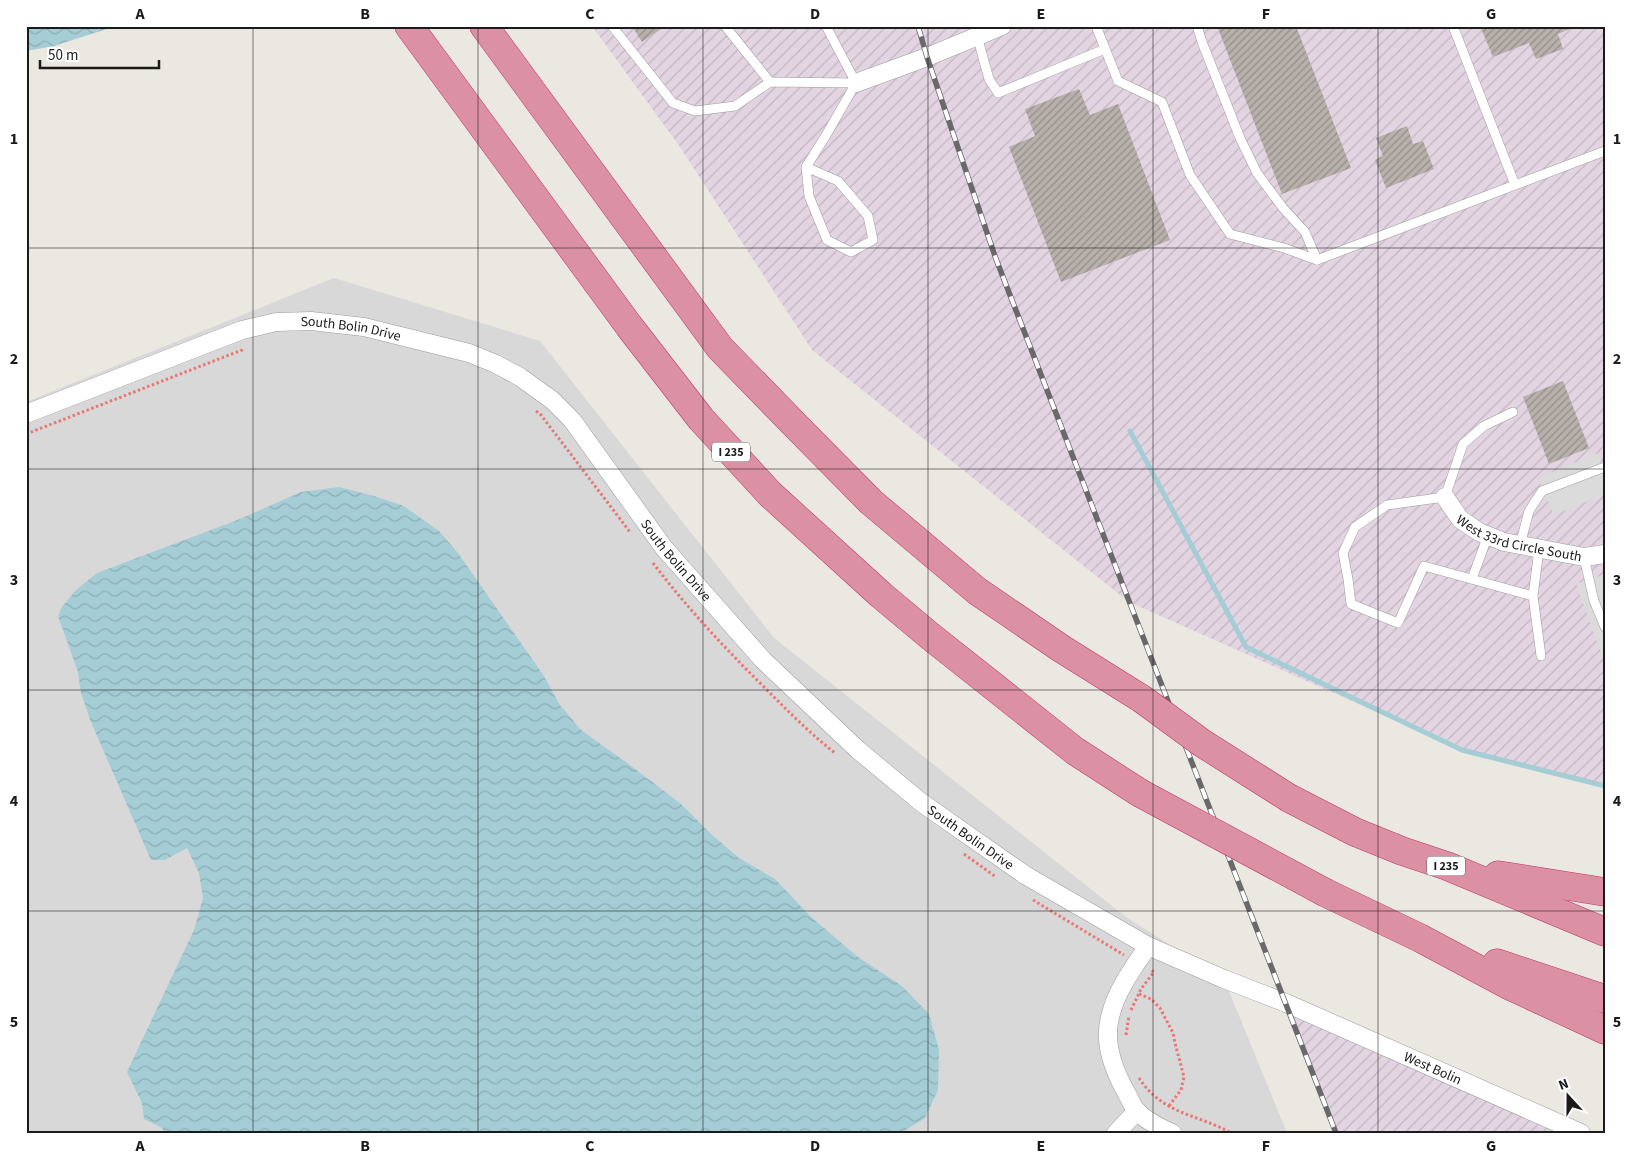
<svg xmlns="http://www.w3.org/2000/svg" width="1631" height="1159" font-family="'Source Sans 3',sans-serif">
<style>
.residential{fill:#d8d8d8}
.industrial{fill:url(#industrial-furrows)}
.parking{fill:#dbdbdb}
.water{fill:url(#water-waves)}
.lines{fill:none;stroke-linecap:round;stroke-linejoin:round}
.stream{stroke:#a5cdd5;stroke-width:5}
.building{fill:url(#building-hatch)}
.lane-casing{stroke:#9c9c9c;stroke-width:10}
.street-casing{stroke:#9c9c9c;stroke-width:19}
.highway-casing{stroke:#c1366f;stroke-width:29}
.path{stroke:#ea7773;stroke-width:3;stroke-dasharray:2.5 2.5;stroke-linecap:butt}
.lane{stroke:#fff;stroke-width:9}
.street{stroke:#fff;stroke-width:18}
.highway{stroke:#db90a3;stroke-width:28}
.rail-casing{stroke:#696969;stroke-width:5.5}
.rail{stroke:#fff;stroke-width:4;stroke-dasharray:11;stroke-linecap:butt}
.highway-bridge-casing{stroke:#c1366f;stroke-width:29;stroke-linecap:butt}
.highway-bridge{stroke:#db90a3;stroke-width:28}
.grid{fill:none;stroke:#1b1b1b;stroke-width:1;stroke-opacity:0.55}
.labels{text-anchor:middle;stroke-width:4;stroke-linejoin:round;paint-order:stroke}
.shield{fill:#fff;stroke:#5f5f5f;stroke-width:1}
.shield-label{font-size:12px;font-weight:bold;fill:#1b1b1b}
.street-label{font-size:14px;fill:#1b1b1b;stroke:#fff}
.neatline{fill:none;stroke:#1b1b1b;stroke-width:2}
.grid-label{font-size:16px;text-anchor:middle;font-weight:bold;fill:#1b1b1b}
</style>
<defs>
<pattern id="industrial-furrows" width="10" height="10" patternUnits="userSpaceOnUse" patternTransform="scale(1.25)"><rect width="10" height="10" fill="#e3d4e2"/><path d="M-1 1l2-2M0 10L10 0M9 11l2-2" fill="none" stroke="#c2b5c1"/></pattern>
<pattern id="water-waves" width="16" height="10" patternUnits="userSpaceOnUse" patternTransform="scale(1.25)"><rect width="16" height="10" fill="#a5cdd5"/><path d="M0 5q4-4 8 0t8 0" fill="none" stroke="#8dafb6"/></pattern>
<pattern id="building-hatch" width="6" height="6" patternUnits="userSpaceOnUse" patternTransform="scale(1.25)"><rect width="6" height="6" fill="#b8b0ab"/><path d="M-1 1l2-2M0 6l6-6M5 7l2-2" fill="none" stroke="#958e8a"/></pattern>
</defs>
<rect width="100%" height="100%" fill="#ebe7e1"/>
<polygon class="residential" points="334,278 540,341 774,638 1126,917 1224,979 1287,1133 26,1133 26,402"/>
<g class="industrial">
<polygon points="592,26 1605,26 1605,786 1462,750 1129,602 812,350 680,147"/>
<polygon points="1281,990 1563,1133 1336,1133"/>
</g>
<g class="parking">
<polygon points="1597,453 1605,473 1605,494 1554,515 1538,478"/>
<polygon points="1605,574 1605,664 1576,584"/>
</g>
<g class="water">
<polygon points="26,26 116,26 54,46 26,51"/>
<polygon points="339,487 374,496 404,506 439,531 458,553 544,676 560,705 581,730 630,765 681,804 711,834 739,858 775,879 811,917 858,957 902,986 929,1014 939,1050 938,1090 925,1118 901,1133 165,1133 162,1128 144,1119 142,1103 127,1072 194,930 203,898 199,873 187,848 165,860 151,860 91,722 81,693 78,672 58,616 62,607 76,590 97,573 240,519 301,492"/>
</g>
<g class="lines">
<polyline class="stream" points="1130,431 1246,647 1462,750 1605,786"/>
</g>
<g class="building">
<polygon points="632,26 665,26 642,42"/>
<polygon points="1217,26 1296,26 1351,168 1282,194"/>
<polygon points="1480,26 1576,26 1558,34 1563,49 1536,59 1529,43 1493,57"/>
<polygon points="1079,89 1090,115 1118,104 1170,240 1061,282 1009,147 1035,136 1025,109"/>
<polygon points="1407,126 1413,144 1423,141 1434,169 1386,188 1375,160 1383,156 1376,138"/>
<polygon points="1563,381 1589,448 1549,464 1523,397"/>
</g>
<g class="lines">
<defs>
<g id="lane">
<polyline points="612,26 673,103 695,111 735,106 770,82 856,83"/>
<polyline points="725,26 770,82"/>
<polyline points="826,26 856,83"/>
<polyline points="1096,26 1118,81 1162,102 1190,175 1230,234 1284,248 1317,260 1605,151"/>
<polyline points="1197,26 1202,42 1240,138 1257,173 1283,208 1305,232 1317,260"/>
<polyline points="1453,26 1515,185"/>
<polyline points="977,36 989,79 998,93 1105,49"/>
<polyline points="806,167 838,181 868,216 873,240 851,252 827,240 809,196 806,167 825,137 856,83"/>
<polyline points="1513,412 1484,426 1463,444 1445,497 1387,505 1355,527 1343,553 1348,579 1351,604 1398,623 1424,566 1533,596 1539,549"/>
<polyline points="1520,545 1529,511 1542,491 1605,467"/>
<polyline points="1584,557 1594,601 1605,627"/>
<polyline points="1472,579 1488,535"/>
<polyline points="1533,596 1541,656"/>
</g>
<g id="street">
<polyline points="856,83 927,57 1002,26"/>
<path id="s1" d="M26,414L242,330L276,322L311,321L364,327L469,353L496,364L520,377L552,400L572,420L664,548L763,660L858,750L922,803L1025,875L1148,946L1224,979L1286,1003L1581,1133"/>
<path id="s2" d="M1445,497L1460,519L1479,532L1504,542L1584,557L1605,554"/>
<path d="M1148,946C1133,968 1116,991 1110,1017C1103,1044 1114,1071 1127,1094C1130,1099 1132,1106 1136,1110C1144,1120 1161,1128 1172,1133"/>
<polyline points="1116,1133 1137,1111"/>
</g>
<g id="highway">
<polyline points="409,26 629,326 701,419 770,494 881,595 930,636 1075,751 1140,793"/>
<polyline points="484,26 720,348 794,424 871,502 977,591 1062,649 1142,699"/>
<polyline points="1289,798 1355,832 1402,851 1447,866 1605,932"/>
<polyline points="1498,875 1605,892"/>
<polyline points="1326,893 1420,938 1508,985 1605,1030"/>
<polyline points="1497,963 1605,999"/>
</g>
</defs>
<use href="#lane" class="lane-casing"/>
<use href="#street" class="street-casing"/>
<use href="#highway" class="highway-casing"/>
<g class="path">
<polyline points="536,411 541,415 630,532"/>
<polyline points="26,434 242,350 244,348"/>
<path d="M653,563C685,605 720,643 757,680C783,706 807,731 835,753"/>
<polyline points="964,854 996,877"/>
<polyline points="1033,900 1124,955"/>
<polyline points="1139,994 1151,999 1160,1008 1173,1033 1175,1043 1184,1077 1181,1090 1169,1106"/>
<polyline points="1131,1010 1141,989 1154,972 1151,970"/>
<polyline points="1126,1035 1129,1016"/>
<path d="M1139,1078C1163,1115 1198,1114 1231,1133"/>
</g>
<use href="#lane" class="lane"/>
<use href="#street" class="street"/>
<use href="#highway" class="highway"/>
<defs>
<polyline id="rail" points="918,26 927,57 996,259 1336,1133"/>
</defs>
<use href="#rail" class="rail-casing"/>
<use href="#rail" class="rail"/>
<defs>
<g id="highway-bridge">
<polyline points="1142,699 1202,743 1289,798"/>
<polyline points="1140,793 1326,893"/>
</g>
</defs>
<use href="#highway-bridge" class="highway-bridge-casing"/>
<use href="#highway-bridge" class="highway-bridge"/>
</g>
<path class="grid" d="M253,26V1133M478,26V1133M703,26V1133M928,26V1133M1153,26V1133M1378,26V1133M26,248H1605M26,469H1605M26,690H1605M26,911H1605"/>
<g class="labels">
<g class="shield">
<rect x="712" y="442.5" width="38" height="19" rx="4"/>
<rect x="1427" y="856.5" width="38" height="19" rx="4"/>
</g>
<g class="shield-label">
<text x="731" y="456">I 235</text>
<text x="1446" y="870">I 235</text>
</g>
<g class="street-label">
<text dy="5" stroke="none"><textPath href="#s1" startOffset="342">South Bolin Drive</textPath></text>
<text dy="5" stroke="none"><textPath href="#s2" startOffset="90">West 33rd Circle South</textPath></text>
<text dy="5" stroke="none"><textPath href="#s1" startOffset="762">South Bolin Drive</textPath></text>
<text dy="5" stroke="none"><textPath href="#s1" startOffset="1168">South Bolin Drive</textPath></text>
<text dy="5" stroke="none"><textPath href="#s1" startOffset="1686">West Bolin</textPath></text>
</g>
</g>
<rect width="1631" height="1159" fill="none" stroke="#ffffff" stroke-width="55"/>
<g transform="translate(1568 1096) rotate(339)" stroke="#ffffff" stroke-width="4" paint-order="stroke">
<path d="M0-4L9 19L0 12L-9 19Z" fill="#1b1b1b"/>
<text y="-8" font-size="14" font-weight="bold" text-anchor="middle" fill="#1b1b1b">N</text>
</g>
<path d="M40 60v8h119v-8" fill="none" stroke="#1b1b1b" stroke-width="2.5"/>
<text x="48" y="60" font-size="15" fill="#1b1b1b" stroke="#ffffff" stroke-width="4" paint-order="stroke">50 m</text>
<rect x="28" y="28" width="1576" height="1104" class="neatline"/>
<g class="grid-label">
<text x="140" y="19">A</text>
<text x="365" y="19">B</text>
<text x="590" y="19">C</text>
<text x="815" y="19">D</text>
<text x="1041" y="19">E</text>
<text x="1266" y="19">F</text>
<text x="1491" y="19">G</text>
<text x="14" y="144">1</text>
<text x="1617" y="144">1</text>
<text x="14" y="364">2</text>
<text x="1617" y="364">2</text>
<text x="14" y="585">3</text>
<text x="1617" y="585">3</text>
<text x="14" y="806">4</text>
<text x="1617" y="806">4</text>
<text x="14" y="1027">5</text>
<text x="1617" y="1027">5</text>
<text x="140" y="1151">A</text>
<text x="365" y="1151">B</text>
<text x="590" y="1151">C</text>
<text x="815" y="1151">D</text>
<text x="1041" y="1151">E</text>
<text x="1266" y="1151">F</text>
<text x="1491" y="1151">G</text>
</g>
</svg>
